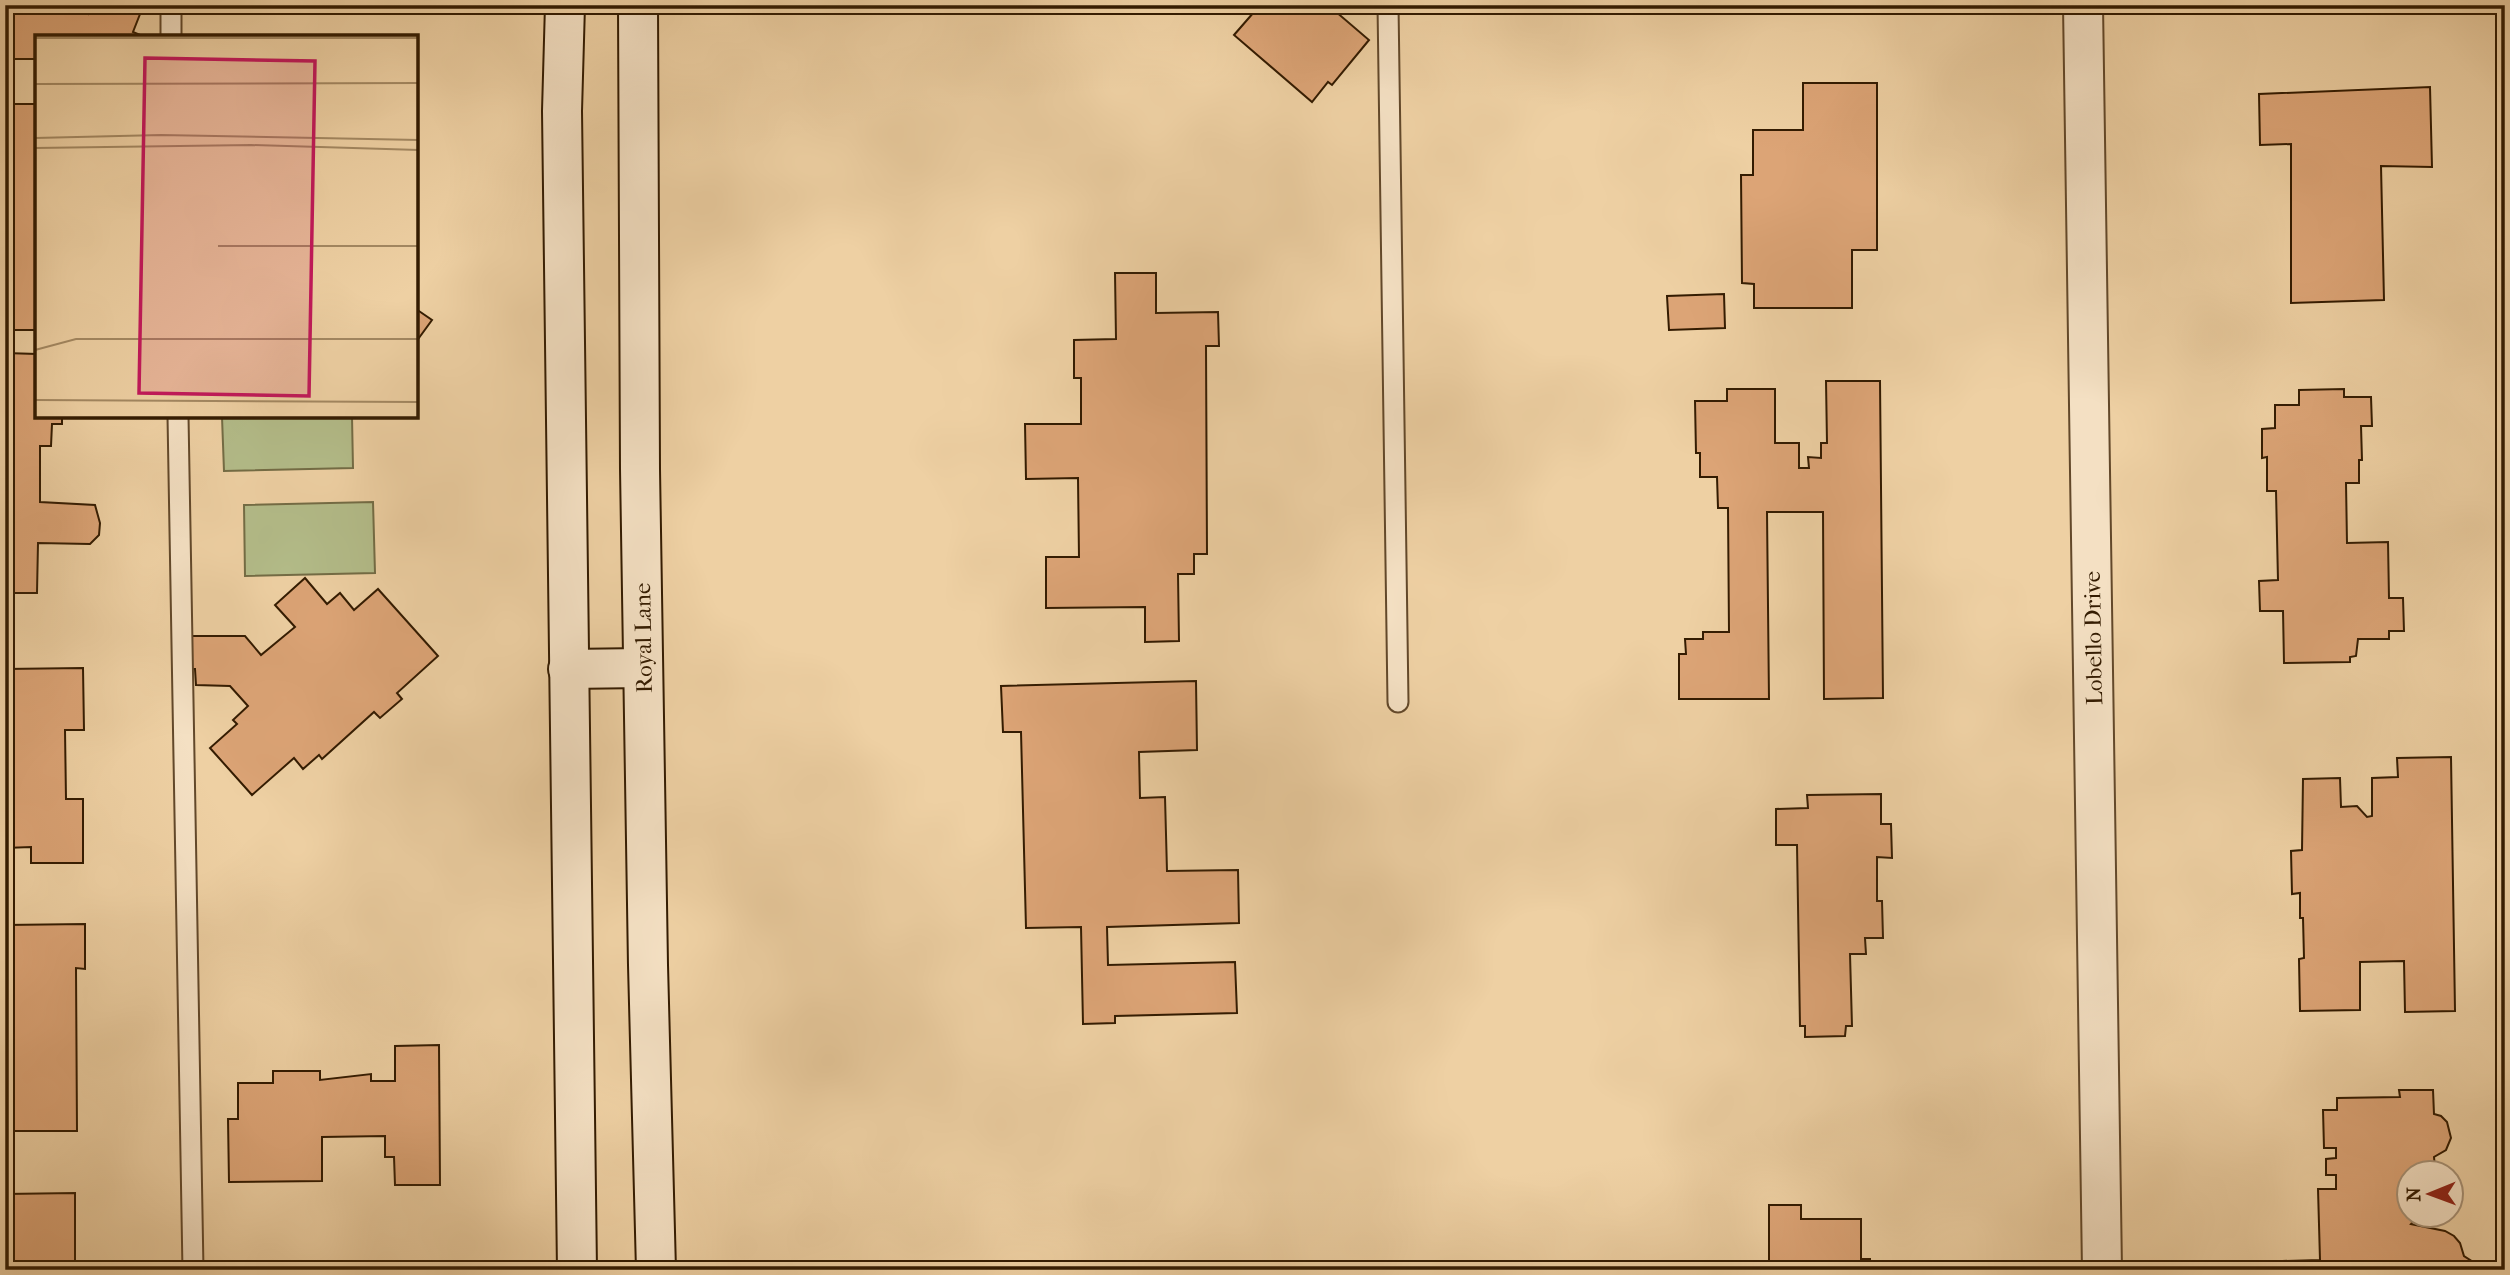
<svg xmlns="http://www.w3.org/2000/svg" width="2510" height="1275" font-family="'IM FELL French Canon',serif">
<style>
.green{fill:#b3bc89;stroke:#736c45;stroke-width:2}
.building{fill:#dca476;stroke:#331b01;stroke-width:2}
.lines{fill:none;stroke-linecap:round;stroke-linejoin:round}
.lane-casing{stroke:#62482a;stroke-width:23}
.street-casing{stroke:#62482a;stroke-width:42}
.secondary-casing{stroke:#331b01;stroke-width:42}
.lane{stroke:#f4e0c3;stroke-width:19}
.street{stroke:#f4e0c3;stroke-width:38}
.secondary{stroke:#f4e0c3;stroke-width:38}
.labels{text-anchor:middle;stroke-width:5;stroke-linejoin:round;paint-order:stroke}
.street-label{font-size:23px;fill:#331b01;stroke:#f4e0c3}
.inset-road{fill:none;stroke:#a38862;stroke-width:2}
.view{fill:#c2185b;fill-opacity:0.15;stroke:#c2185b;stroke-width:3.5}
.inset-edge{fill:none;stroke:#331b01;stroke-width:3.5}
</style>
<rect width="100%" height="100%" fill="#eed0a3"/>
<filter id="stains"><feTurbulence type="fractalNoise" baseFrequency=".00286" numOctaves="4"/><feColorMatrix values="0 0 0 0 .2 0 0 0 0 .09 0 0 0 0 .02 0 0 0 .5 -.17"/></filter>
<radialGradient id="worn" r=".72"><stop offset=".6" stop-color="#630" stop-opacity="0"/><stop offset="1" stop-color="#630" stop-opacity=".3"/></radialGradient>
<g class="green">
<polygon points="222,417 352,417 353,468 224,471"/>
<polygon points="373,502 375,573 245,576 244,505"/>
</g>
<g class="building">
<polygon points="5,5 63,5 63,8 88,14 89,5 133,5 142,9 133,32 140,35 140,37 37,37 37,59 5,59"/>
<polygon points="1246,5 1328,5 1369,40 1332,85 1328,82 1312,102 1234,35 1254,12"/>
<polygon points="1803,83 1877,83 1877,250 1852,250 1852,308 1754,308 1754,284 1742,283 1741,175 1753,175 1753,130 1803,130"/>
<polygon points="2430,87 2432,167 2381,166 2384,300 2291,303 2291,144 2260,145 2259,94"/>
<polygon points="5,104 37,104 37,330 13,330 13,279 5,279"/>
<polygon points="1115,273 1156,273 1156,313 1218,312 1219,346 1206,346 1207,554 1194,554 1194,574 1178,574 1179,641 1145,642 1145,607 1046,608 1046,557 1079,557 1078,478 1026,479 1025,424 1081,424 1081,378 1074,378 1074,340 1116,339"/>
<polygon points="1724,294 1725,328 1669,330 1667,296"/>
<polygon points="416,309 432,320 416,342"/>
<polygon points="5,353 37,354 37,416 62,416 62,424 52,424 51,446 40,446 40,502 95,505 100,523 99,535 90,544 38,543 37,593 5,593"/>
<polygon points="1826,381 1880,381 1883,698 1824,699 1823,512 1767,512 1769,699 1679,699 1679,654 1686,654 1685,639 1703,639 1703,632 1729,632 1728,508 1718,508 1717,477 1700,477 1700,453 1696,453 1695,401 1727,401 1727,389 1775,389 1775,443 1799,443 1799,468 1809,468 1808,457 1821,458 1821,443 1827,443"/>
<polygon points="2344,389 2344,397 2371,397 2372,426 2361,426 2362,460 2359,460 2359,483 2346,483 2347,543 2388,542 2389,598 2403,598 2404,631 2389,631 2389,639 2358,639 2356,656 2350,657 2350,662 2284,663 2283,611 2260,611 2259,581 2278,580 2276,491 2267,491 2267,457 2262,458 2262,429 2275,428 2275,405 2299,405 2299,390"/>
<polygon points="305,578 327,604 340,593 354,610 378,589 438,656 397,693 402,699 380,718 374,712 322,759 319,755 303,769 294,758 252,795 210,748 237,724 233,720 248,706 230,686 196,685 195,669 183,669 183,636 245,636 261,655 295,627 275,605"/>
<polygon points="83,668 84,730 65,730 66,799 83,799 83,863 31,863 31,847 5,848 5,669"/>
<polygon points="1196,681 1197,750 1139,752 1140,798 1165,797 1167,871 1238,870 1239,923 1107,927 1108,965 1235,962 1237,1013 1115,1016 1115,1023 1083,1024 1081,927 1026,928 1021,732 1003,732 1001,686"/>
<polygon points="2451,757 2455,1011 2405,1012 2404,961 2360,962 2360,1010 2300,1011 2299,959 2304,958 2303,918 2300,918 2300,893 2292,894 2291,851 2302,850 2303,779 2340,778 2341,807 2357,806 2367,817 2372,816 2372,778 2398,777 2397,758"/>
<polygon points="1881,794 1881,824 1891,824 1892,858 1877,857 1877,901 1882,901 1883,938 1865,938 1866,954 1850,954 1852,1026 1846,1026 1845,1036 1805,1037 1805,1026 1800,1026 1797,845 1776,845 1776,809 1808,808 1807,795"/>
<polygon points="85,924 85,969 76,968 77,1131 5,1131 5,925"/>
<polygon points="439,1045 440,1185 395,1185 394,1157 385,1157 385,1136 322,1137 322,1181 229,1182 228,1119 238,1119 238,1083 273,1083 273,1071 320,1071 320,1080 371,1074 371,1081 395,1081 395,1046"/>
<polygon points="2399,1090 2433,1090 2434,1114 2441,1116 2447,1122 2451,1138 2446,1150 2434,1157 2435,1167 2429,1174 2408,1174 2408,1216 2418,1216 2411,1224 2445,1231 2454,1236 2460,1243 2464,1256 2478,1265 2505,1265 2505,1270 2283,1270 2283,1261 2320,1260 2318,1189 2336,1189 2336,1175 2326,1175 2326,1159 2336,1158 2336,1148 2324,1148 2323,1110 2337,1110 2337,1098 2400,1097"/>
<polygon points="75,1193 75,1268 5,1270 5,1194"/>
<polygon points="1769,1205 1801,1205 1801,1219 1861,1219 1861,1259 1870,1259 1870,1270 1769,1270"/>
</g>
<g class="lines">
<defs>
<g id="lane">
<polyline points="171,5 171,37"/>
<polyline points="1388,5 1398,702"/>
<polyline points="178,416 193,1270"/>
</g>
<polyline id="street" points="2083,5 2102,1270"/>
<g id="secondary">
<polyline points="565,5 562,111 577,1270"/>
<polyline points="638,5 640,469 648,965 656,1270"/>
<polyline points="568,669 643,668"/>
</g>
</defs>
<use href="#lane" class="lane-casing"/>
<use href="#street" class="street-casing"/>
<use href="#secondary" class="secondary-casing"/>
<use href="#lane" class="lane"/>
<use href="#street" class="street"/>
<use href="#secondary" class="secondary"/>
</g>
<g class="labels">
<g class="street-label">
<text transform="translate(643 638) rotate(-91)" y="8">Royal Lane</text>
<text transform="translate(2093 638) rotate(-91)" y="8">Lobello Drive</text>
</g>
</g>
<g transform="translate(35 35)">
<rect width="383" height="383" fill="#eed0a3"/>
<path class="inset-road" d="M0,3H384M0,49L384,48M0,103L126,100L384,105M0,113L216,110L384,115M183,211H384M0,315L41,304H384M0,365L384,367"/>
<path class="view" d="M110,23L280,26L274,361L104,358Z"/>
<rect width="383" height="383" class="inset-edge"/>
</g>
<rect width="2510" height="1275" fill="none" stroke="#eed0a3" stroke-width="28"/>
<rect x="7" y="7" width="2496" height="1261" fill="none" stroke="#331b01" stroke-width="3.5"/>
<rect x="14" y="14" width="2482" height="1247" fill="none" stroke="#331b01" stroke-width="2"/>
<g transform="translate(2430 1194) rotate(269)"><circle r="33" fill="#f4e0c3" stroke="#a79175" stroke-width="2"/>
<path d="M0-5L12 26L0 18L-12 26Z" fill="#8f2418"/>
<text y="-10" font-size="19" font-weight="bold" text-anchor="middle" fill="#331b01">N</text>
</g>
<rect width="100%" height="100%" filter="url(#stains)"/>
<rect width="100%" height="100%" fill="url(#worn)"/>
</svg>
